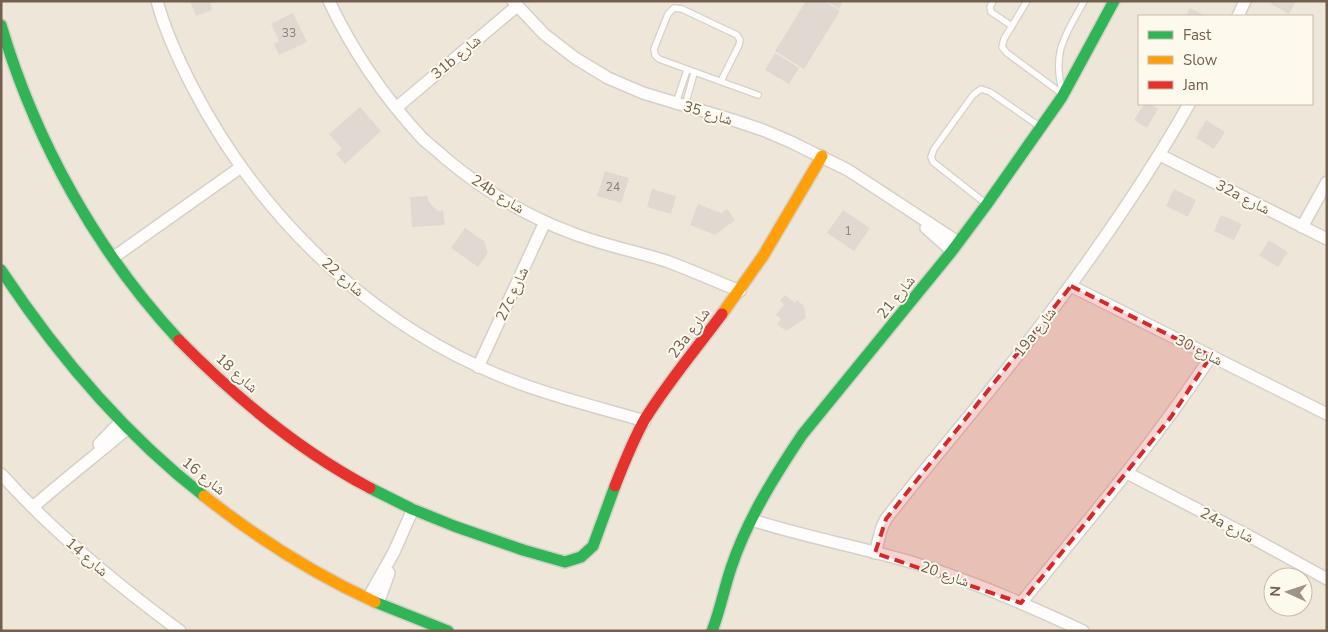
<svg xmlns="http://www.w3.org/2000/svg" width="1328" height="632" font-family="'Nunito Sans','Noto Naskh Arabic',sans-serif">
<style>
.residential{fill:#eee7d9;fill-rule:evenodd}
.building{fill:#dfd9d1}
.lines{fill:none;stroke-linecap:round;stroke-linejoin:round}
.lane-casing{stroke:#d5d0c9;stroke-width:8}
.street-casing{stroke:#d5d0c9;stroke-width:14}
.fast-casing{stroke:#d4cfc6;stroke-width:14}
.slow-casing{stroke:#d4cfc6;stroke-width:14}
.jam-casing{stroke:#d4cfc6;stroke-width:14}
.lane{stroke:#fefdfc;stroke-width:5.5}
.street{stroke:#fefdfc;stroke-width:11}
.fast{stroke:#30b455;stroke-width:11}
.slow{stroke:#ff9f0a;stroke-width:11}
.jam{stroke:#e5322d;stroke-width:11}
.marked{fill:#d62828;fill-opacity:0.2;stroke:#d62828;stroke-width:4;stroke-dasharray:10 6;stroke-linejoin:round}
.labels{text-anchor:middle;stroke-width:4;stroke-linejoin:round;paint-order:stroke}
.number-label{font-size:12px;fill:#908072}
.street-label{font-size:15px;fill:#725f4e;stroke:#fdf9ed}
</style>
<rect width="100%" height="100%" fill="#f6f3eb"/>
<path class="residential" d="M1,1H1327V631H1ZM1139,16H1312V104H1139ZM1273,577H1303V607H1273Z"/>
<g class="building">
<polygon points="190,1 215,1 215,2 210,3 212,10 196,16"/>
<polygon points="806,1 824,1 840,11 804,69 775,51"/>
<polygon points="826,1 843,1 839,9"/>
<polygon points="1272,1 1296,1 1289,14 1271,4"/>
<polygon points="1190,8 1206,16 1186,16"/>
<polygon points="293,13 307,42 279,55 274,44 279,41 271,24"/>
<polygon points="775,53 799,68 789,84 765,70"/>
<polygon points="1144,104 1150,104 1158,109 1147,128 1134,120"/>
<polygon points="360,107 381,131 345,164 336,154 342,149 329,134"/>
<polygon points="1206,120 1225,132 1214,149 1196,138"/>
<polygon points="605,171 629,178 621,203 597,196"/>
<polygon points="652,189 676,196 671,214 647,207"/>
<polygon points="1174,189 1196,200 1188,217 1166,206"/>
<polygon points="427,196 429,202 438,211 443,210 445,225 412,227 410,197"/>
<polygon points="698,204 721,213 727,209 735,220 715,235 690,225"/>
<polygon points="843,210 870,228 854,251 827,233"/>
<polygon points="1221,215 1242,224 1234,240 1214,231"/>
<polygon points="465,228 484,241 488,253 478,267 451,248"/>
<polygon points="1269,240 1288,252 1278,267 1259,256"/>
<polygon points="785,295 795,303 797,300 804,306 806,318 786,331 777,324 781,319 776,315 784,305 780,301"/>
</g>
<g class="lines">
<defs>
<g id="lane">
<polyline points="993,1 990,7 991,12 1012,26"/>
<polyline points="1027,1 1004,39 1002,47 1007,53 1061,93"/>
<polyline points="721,81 739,45 740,40 737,35 682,9 674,8 668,14 654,49 655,55 659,59 758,95"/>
<path d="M1062,90C1052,50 1066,35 1084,1"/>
<polyline points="676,103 687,70"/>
<polyline points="685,106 694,73"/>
<polyline points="985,203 933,162 931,157 934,149 973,95 981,89 990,92 1039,126"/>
</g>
<g id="street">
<path d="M157,1C165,31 179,61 193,88C255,208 357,311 480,367C533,392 590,405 645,421"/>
<path d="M329,1C353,52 384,97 422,138C429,145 438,151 445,158C482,189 526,216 572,233C602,245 635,251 666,261C691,270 715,281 740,291"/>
<polyline points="513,1 544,34 575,58 608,78 643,93 733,120 763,130 791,142 848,170 958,242"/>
<polyline points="1238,16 1245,1"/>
<polyline points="396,108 517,6"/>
<polyline points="1160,155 1327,239"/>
<polyline points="1302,227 1327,182"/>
<polyline points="926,228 952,251"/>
<polyline points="114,257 241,167"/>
<polyline points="1071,286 1327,414"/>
<polyline points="478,367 545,222"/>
<polyline points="99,444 120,422"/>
<polyline points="1127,473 1249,536 1327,579"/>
<path d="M1,474C54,533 116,584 180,631"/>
<path d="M33,507C64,480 96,455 127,429"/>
<path d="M752,520C805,537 860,547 914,563C972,581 1028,605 1083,631"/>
<path d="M875,553L882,527L886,519C930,462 977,408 1021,351C1082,272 1140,191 1189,104"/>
<polyline points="368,598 394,552 413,509"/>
<polyline points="378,603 389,573"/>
<path d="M1021,603C1087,522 1154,443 1211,356"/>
</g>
<g id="fast">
<path d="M1,25C35,140 96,251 179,340"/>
<path d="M1,270C58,356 123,433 204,496"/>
<polyline points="370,488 412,509 454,526 523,550 565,562 581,557 593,546 615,486"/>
<polyline points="375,602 448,631"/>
<path d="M712,631C720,611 724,589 731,568C747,520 774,477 802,435L952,251L987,204L1062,97L1114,1"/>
</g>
<g id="slow">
<polyline points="722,314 763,256 822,156"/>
<path d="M204,496C257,538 314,574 375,602"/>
</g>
<g id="jam">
<path d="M179,340C235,397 298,450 370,488"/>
<path d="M615,486C624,463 633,440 645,419C668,382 696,349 722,314"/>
</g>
</defs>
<use href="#lane" class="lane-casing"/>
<use href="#street" class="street-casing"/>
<use href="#fast" class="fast-casing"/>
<use href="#slow" class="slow-casing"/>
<use href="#jam" class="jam-casing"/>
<use href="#lane" class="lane"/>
<use href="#street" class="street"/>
<use href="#fast" class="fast"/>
<use href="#slow" class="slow"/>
<use href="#jam" class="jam"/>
</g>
<path class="marked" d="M1071,286L1211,356L1171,417L1021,603L875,553L886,519Z"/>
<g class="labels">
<g class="number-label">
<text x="289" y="37">33</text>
<text x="613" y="191">24</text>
<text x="848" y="235">1</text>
</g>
<g class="street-label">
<text transform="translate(456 57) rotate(-40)" y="5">31b شارع</text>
<text transform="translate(708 113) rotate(17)" y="5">شارع 35</text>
<text transform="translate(498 194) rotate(32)" y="5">24b شارع</text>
<text transform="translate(1243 197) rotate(27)" y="5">32a شارع</text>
<text transform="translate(343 277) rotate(41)" y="5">شارع 22</text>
<text transform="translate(512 294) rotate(-65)" y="5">27c شارع</text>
<text transform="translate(896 297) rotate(-51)" y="5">شارع 21</text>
<text transform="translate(1035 332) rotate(-52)" y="5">19a شارع</text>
<text transform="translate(689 333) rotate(-53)" y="5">23a شارع</text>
<text transform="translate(1199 350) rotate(27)" y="5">شارع 30</text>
<text transform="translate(237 373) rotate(42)" y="5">شارع 18</text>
<text transform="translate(204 476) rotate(39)" y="5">شارع 16</text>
<text transform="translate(1227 525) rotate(28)" y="5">24a شارع</text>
<text transform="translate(87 557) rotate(41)" y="5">شارع 14</text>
<text transform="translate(945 574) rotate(19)" y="5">شارع 20</text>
</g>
</g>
<rect width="1328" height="632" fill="none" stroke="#725f4e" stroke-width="5"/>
<rect x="1138" y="15" width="175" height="90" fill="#fdf9ed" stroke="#c5bbad"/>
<rect x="1148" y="31" width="25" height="8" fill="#30b455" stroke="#c5bbad"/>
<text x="1183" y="40" font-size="15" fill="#725f4e">Fast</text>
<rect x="1148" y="56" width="25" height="8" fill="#ff9f0a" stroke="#c5bbad"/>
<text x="1183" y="65" font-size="15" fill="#725f4e">Slow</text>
<rect x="1148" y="81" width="25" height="8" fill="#e5322d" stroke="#c5bbad"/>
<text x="1183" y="90" font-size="15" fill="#725f4e">Jam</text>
<g transform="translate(1288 592) rotate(273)"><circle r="24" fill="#fdf9ed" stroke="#c5bbad"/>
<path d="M0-4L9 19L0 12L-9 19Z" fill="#a09385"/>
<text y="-8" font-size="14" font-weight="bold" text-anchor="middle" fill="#725f4e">N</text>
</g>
</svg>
